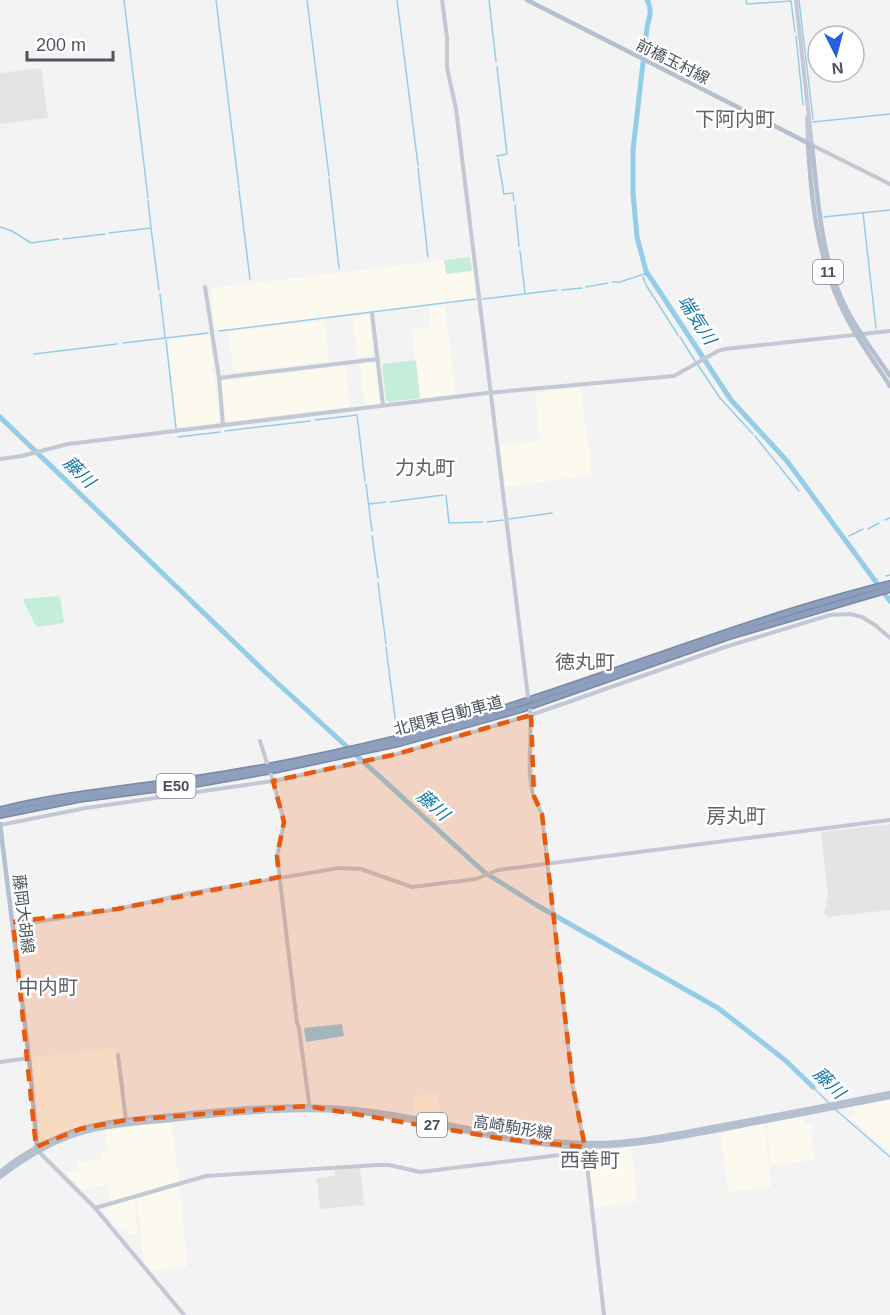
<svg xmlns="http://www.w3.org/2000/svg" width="890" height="1315" font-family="Arial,'Noto Sans JP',sans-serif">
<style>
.commercial{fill:#fcfaef}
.education{fill:#e5e4e4}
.green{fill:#c5eeda}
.water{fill:#95cde8}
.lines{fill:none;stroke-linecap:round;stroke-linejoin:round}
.stream{stroke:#95cde8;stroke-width:1.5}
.river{stroke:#95cde8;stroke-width:5}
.highway-casing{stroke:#798aa9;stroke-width:8}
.secondary{stroke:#c2c9d4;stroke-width:4}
.primary{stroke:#b4bfcf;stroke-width:4.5}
.highway{stroke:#8e9fbd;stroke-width:5}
.marked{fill:#e8590c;fill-opacity:0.2;stroke:#e8590c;stroke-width:4.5;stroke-dasharray:12 8;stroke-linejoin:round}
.labels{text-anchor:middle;stroke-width:5;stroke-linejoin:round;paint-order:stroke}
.shield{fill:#fff;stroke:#81878f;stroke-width:1.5}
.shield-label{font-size:15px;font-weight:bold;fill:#4b535f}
.street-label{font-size:16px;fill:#4b535f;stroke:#fff}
.water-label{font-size:18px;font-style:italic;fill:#1678a8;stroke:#fff}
.quarter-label{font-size:20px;fill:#5f6267;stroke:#fff}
</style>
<rect width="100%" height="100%" fill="#f4f3f3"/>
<g class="commercial">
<polygon points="444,260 446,274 472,271 476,299 218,331 215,329 211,290 212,288"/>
<polygon points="445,306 455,394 420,398 412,329 431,327 429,308"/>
<polygon points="366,315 369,317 373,353 371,356 358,357 353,317"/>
<polygon points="324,321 329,361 234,372 228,332"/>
<polygon points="207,335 209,337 219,420 217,423 177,428 167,340"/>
<polygon points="372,363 375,364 379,401 377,404 365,405 360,364"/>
<polygon points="345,366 350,407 229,422 226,419 222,383 224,381"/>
<polygon points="580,388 592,475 506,487 499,446 540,441 535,393"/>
<polygon points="115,1048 123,1117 89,1123 44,1140 39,1132 33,1057"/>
<polygon points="439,1092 439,1109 442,1120 415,1115 413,1096"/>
<polygon points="890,1100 890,1152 849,1117 855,1116 854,1106"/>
<polygon points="801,1117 804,1125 812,1123 811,1133 814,1160 771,1165 766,1124"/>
<polygon points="171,1122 179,1181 134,1195 137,1234 127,1235 126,1229 118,1228 103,1211 111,1207 107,1184 83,1190 65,1172 78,1171 77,1162 102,1160 101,1154 108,1152 105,1130"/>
<polygon points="764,1124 771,1187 728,1192 721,1133"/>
<polygon points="631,1147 637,1202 594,1207 587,1154"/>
<polygon points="178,1186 180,1187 187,1267 151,1270 143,1259 138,1199"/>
</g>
<g class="education">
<polygon points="41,68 48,118 0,124 0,73"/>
<polygon points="890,824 890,910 827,917 824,913 828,895 821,832"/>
<polygon points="360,1168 364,1205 320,1209 317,1178 335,1176 334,1169"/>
</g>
<g class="green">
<polygon points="470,257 472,271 446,274 444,260"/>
<polygon points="416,360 420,398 389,402 386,400 382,364"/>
<polygon points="58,596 60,598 64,623 38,627 35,625 23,599"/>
</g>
<polygon class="water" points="342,1024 344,1036 306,1042 304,1028"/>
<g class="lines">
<g class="stream">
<polyline points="124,0 148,198"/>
<polyline points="216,0 239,188"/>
<polyline points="307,0 329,176"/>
<polyline points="397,0 418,165"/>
<polyline points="489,0 496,62"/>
<polyline points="746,0 747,4 791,1 795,32"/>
<polyline points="799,0 813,119"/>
<polyline points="796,36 803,105"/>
<polyline points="497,67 507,154 497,156"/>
<polyline points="813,122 890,114"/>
<polyline points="498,159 504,194 513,193 514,201"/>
<polyline points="418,168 428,257"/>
<polyline points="329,179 339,268"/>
<polyline points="239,190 250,279"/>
<polyline points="148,201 151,227"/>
<polyline points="515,205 519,246"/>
<polyline points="863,213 876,328"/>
<polyline points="824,217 890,210"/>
<polyline points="0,227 12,231 31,243 59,239"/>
<polyline points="109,233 151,228 159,290"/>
<polyline points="63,239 105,234"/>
<polyline points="520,251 525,293"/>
<polyline points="645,275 648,274"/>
<polyline points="643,277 646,285 678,335"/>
<polyline points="612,282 620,282 647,273"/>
<polyline points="586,287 608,283"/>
<polyline points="562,290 582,288"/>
<polyline points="160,294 165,337"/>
<polyline points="483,299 557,290"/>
<polyline points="219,331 476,299"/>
<polyline points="680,337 695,361"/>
<polyline points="166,340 176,428"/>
<polyline points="123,343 208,333"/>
<polyline points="34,354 117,344"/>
<polyline points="698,365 720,398 753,434"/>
<polyline points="315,420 357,415 365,481"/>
<polyline points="225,431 310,421"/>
<polyline points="755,436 799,491"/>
<polyline points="178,437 220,432"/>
<polyline points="366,484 372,531"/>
<polyline points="446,495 449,523 483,522"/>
<polyline points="390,502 443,495"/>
<polyline points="369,504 386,502"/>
<polyline points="509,519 552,513"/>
<polyline points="885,520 890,518"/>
<polyline points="487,522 503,520"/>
<polyline points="868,529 879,523"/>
<polyline points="372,536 378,578"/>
<polyline points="849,536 863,529"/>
<polyline points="844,539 846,538"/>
<polyline points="886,576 890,575"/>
<polyline points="874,580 877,579"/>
<polyline points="378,583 386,644"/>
<polyline points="386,647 396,725"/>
<polyline points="813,1087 829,1103"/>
<polyline points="836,1110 890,1157"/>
</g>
<g class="river">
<path d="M647,0C653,10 649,17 647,28L633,150V193L637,237L646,271L731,400L787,461L890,601"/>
<polyline points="0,417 262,669 484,872 538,906 718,1008 785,1060 813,1087"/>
</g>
<defs>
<g id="highway">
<path d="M0,810C66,794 134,788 201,778C268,768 335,754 400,738C567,696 723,625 890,584"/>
<polyline points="0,815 79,799 201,783 274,770 400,743 522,709 730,636 890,589"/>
</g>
</defs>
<use href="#highway" class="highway-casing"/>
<g class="secondary">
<polyline points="442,0 447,37 447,68 456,109 528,697"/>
<polyline points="796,0 812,145 890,184"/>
<polyline points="807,117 808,143"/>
<polyline points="205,287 219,378 223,425"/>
<polyline points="372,313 383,405"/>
<polyline points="219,378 378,359"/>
<polyline points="0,459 22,456 68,444 487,393 674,376 718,351 725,349 890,331"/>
<path d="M530,709C533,738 525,769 534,797C536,803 540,809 542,814L573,1087L585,1147L604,1315"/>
<polyline points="260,741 267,763"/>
<polyline points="271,774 284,822 277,856 297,1023 299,1028 309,1103 308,1109"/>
<polyline points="0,825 86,808 273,781 397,754 531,715 725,647 830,615 850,614 862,617 875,625 890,638"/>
<polyline points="13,922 30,923 117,909 190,893 339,868 361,869 412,887 476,879 498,870 890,820"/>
<polyline points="118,1055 126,1120"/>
<polyline points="0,1062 29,1058"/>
<polyline points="38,1151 95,1208 184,1315"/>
<polyline points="95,1208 206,1176 377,1165 389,1165 420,1172 585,1152"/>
</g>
<g class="primary">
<path d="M527,0L812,145C818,201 821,260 847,310C859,333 875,354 890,376"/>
<path d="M808,143C811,197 817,255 840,304C853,333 873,360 890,386"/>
<polyline points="0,824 29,1058 37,1149"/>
<path d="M0,1172C24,1153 51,1138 80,1129C111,1120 143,1118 175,1115C240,1108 305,1102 371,1111C444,1121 514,1142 588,1143C634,1144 679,1133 724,1125C779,1115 835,1104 890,1093"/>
<path d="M0,1177C22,1160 45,1146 71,1136C103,1125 137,1123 170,1120C240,1112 309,1105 380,1115C448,1126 514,1146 583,1147C631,1147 677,1138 724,1129C779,1118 835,1108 890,1097"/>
</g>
<use href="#highway" class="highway"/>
</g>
<path class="marked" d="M531,715L534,796L542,814L573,1087L585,1147L504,1139L307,1106L126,1120L80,1129L36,1147L13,922L117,909L279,877L277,856L284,822L273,781L397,754Z"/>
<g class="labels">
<g class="shield">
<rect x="813" y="260" width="30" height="24" rx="4.5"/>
<rect x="156.5" y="774" width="39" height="24" rx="4.5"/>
<rect x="417" y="1113" width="30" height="24" rx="4.5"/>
</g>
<g class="shield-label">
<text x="828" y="277">11</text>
<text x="176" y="791">E50</text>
<text x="432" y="1130">27</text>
</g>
<g class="street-label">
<text transform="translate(673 61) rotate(27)" y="6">前橋玉村線</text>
<text transform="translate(448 715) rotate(-15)" y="6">北関東自動車道</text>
<text transform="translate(24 914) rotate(83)" y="6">藤岡大胡線</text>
<text transform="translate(513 1127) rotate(9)" y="6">高崎駒形線</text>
</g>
<g class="water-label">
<text transform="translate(697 320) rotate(57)" y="6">端気川</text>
<text transform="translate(79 472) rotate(44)" y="6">藤川</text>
<text transform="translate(433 805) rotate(42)" y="6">藤川</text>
<text transform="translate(829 1083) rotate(44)" y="6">藤川</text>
</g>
<g class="quarter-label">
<text x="735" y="126">下阿内町</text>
<text x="425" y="475">力丸町</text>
<text x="585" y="669">徳丸町</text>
<text x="736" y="823">房丸町</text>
<text x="48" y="994">中内町</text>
<text x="590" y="1167">西善町</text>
</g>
</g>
<g transform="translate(836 54) rotate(174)"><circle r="28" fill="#ffffff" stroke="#b7babf" stroke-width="1.5"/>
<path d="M0-4.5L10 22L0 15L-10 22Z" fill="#2660db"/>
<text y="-9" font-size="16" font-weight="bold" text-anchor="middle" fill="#4b535f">N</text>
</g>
<path d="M27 51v9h86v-9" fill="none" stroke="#4b535f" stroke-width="3"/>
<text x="36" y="51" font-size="18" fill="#4b535f" stroke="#ffffff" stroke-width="4.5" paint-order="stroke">200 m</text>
</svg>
